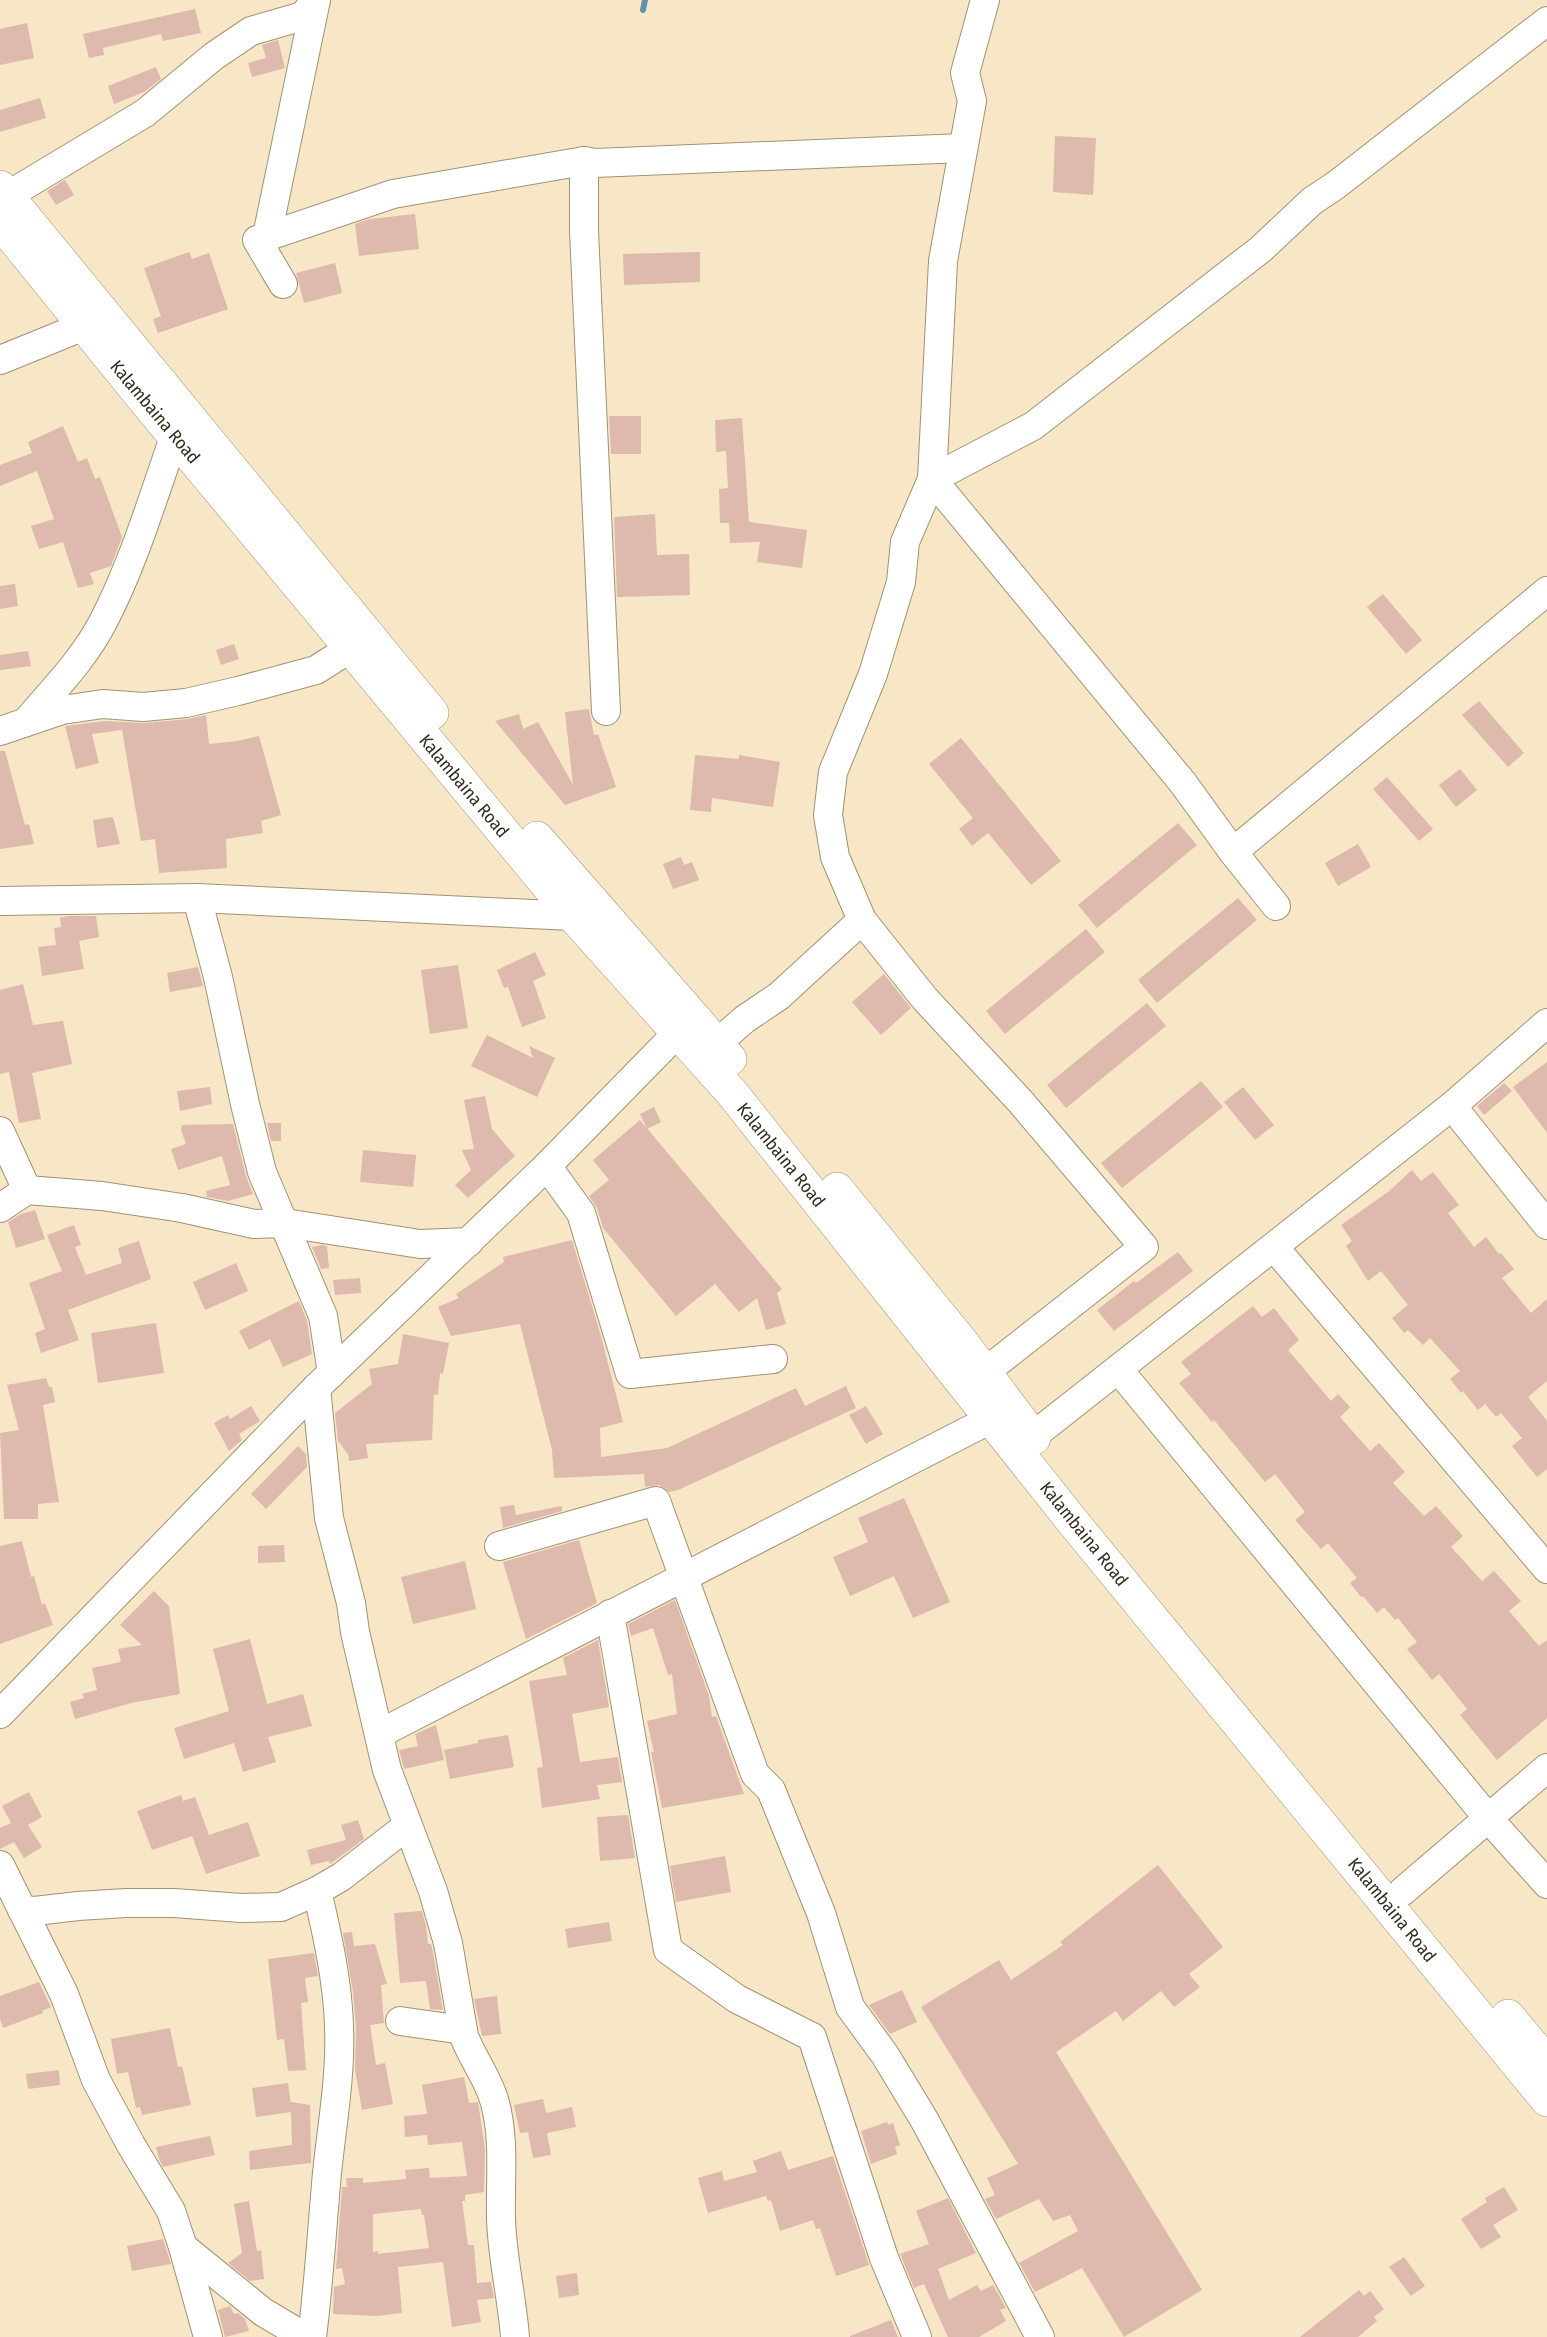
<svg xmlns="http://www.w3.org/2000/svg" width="1547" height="2337" font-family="'Fira Sans Condensed',sans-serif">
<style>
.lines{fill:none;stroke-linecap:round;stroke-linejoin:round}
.stream{stroke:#6591a8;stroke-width:6}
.building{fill:#deb9ad;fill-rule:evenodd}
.minor-casing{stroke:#a19274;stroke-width:30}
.major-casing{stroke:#a19274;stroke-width:34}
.minor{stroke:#fff;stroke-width:28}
.major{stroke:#fff;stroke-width:33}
.labels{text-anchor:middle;stroke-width:4.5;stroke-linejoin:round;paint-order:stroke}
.street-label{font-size:18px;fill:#342e21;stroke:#fff}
</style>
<rect width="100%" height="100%" fill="#f7e7c6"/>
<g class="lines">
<polyline class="stream" points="643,10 645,0"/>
</g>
<g class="building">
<polygon points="195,9 201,33 163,41 161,34 103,48 104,55 89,58 83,34"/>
<polygon points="27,23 34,58 0,65 0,29"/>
<polygon points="278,40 285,68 252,77 248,63 266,58 262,45"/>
<polygon points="156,67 161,79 144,92 114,104 108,86"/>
<polygon points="40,98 46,118 0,132 0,110"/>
<polygon points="1055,136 1096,138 1093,195 1053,192"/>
<polygon points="65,180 74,195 56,205 47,191"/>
<polygon points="415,214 419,249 359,256 355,224 370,219"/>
<polygon points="189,252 192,259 209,253 228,309 158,333 153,319 161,316 144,268"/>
<polygon points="700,252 700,282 624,285 623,254"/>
<polygon points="335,263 342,293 304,303 296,273"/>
<polygon points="609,416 641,416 641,454 611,454"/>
<polygon points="742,418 749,522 807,530 802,568 757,562 760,542 730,543 729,523 720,523 719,489 728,488 726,451 716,452 715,420"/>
<polygon points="63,426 78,462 87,458 95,479 100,477 122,537 111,566 90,573 94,584 78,588 63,542 39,549 31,526 54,519 37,471 0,486 0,465 32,453 28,442"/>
<polygon points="655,514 657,555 689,554 690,595 617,597 614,517"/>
<polygon points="15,584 18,606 0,609 0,586"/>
<polygon points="1383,594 1422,640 1406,654 1367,607"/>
<polygon points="234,644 239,659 221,665 216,650"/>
<polygon points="28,651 31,666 0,670 0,655"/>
<polygon points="1479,701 1524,753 1508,767 1462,715"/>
<polygon points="589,709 594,735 598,734 616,787 565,805 495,721 519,714 523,729 538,722 573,785 565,712"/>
<polygon points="206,715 209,744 237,741 259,736 281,815 261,821 263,833 226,839 227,868 159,873 155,839 141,841 122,730 92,734 99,763 76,769 65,726 104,721 145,723 188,719"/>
<polygon points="961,738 1061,861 1031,885 988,833 972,846 959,829 973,818 929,764"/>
<polygon points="0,751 5,751 25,825 29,824 34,844 0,849"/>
<polygon points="695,755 739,759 739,755 780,762 773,807 712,798 711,812 690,810"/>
<polygon points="1460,769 1477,790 1456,807 1439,785"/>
<polygon points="1387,777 1433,829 1419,841 1373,789"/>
<polygon points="113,817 120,844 97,848 93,820"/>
<polygon points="1178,823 1197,845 1097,928 1078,905"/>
<polygon points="1358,844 1371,867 1338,886 1325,863"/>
<polygon points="681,857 684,865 692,862 699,880 673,889 663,864"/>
<polygon points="1238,898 1257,920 1157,1003 1138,980"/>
<polygon points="68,916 96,916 99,937 79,941 84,969 42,976 38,947 56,945 54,928 61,927 60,918"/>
<polygon points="1086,929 1105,952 1005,1034 986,1011"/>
<polygon points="535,952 546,975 533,981 546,1018 522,1027 508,987 504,988 497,970"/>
<polygon points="458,965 468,1028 430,1034 421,970"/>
<polygon points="198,967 203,986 170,992 167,973"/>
<polygon points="884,974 911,1008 881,1035 852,1002"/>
<polygon points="23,984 33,1025 63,1021 72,1064 32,1073 41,1119 19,1123 9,1072 0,1074 0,990"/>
<polygon points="1147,1003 1166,1026 1066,1108 1047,1085"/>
<polygon points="487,1035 533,1058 529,1046 555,1058 537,1097 471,1066"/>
<polygon points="1547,1062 1547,1133 1513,1087"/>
<polygon points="1201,1081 1223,1107 1122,1188 1101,1163"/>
<polygon points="1504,1083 1512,1091 1484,1115 1477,1106"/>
<polygon points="210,1087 212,1104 180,1111 177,1091"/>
<polygon points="1243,1087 1274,1125 1255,1140 1224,1102"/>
<polygon points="485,1096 492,1129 515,1156 468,1198 455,1185 471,1170 462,1150 474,1149 464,1100"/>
<polygon points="654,1107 661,1122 647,1129 640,1114"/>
<polygon points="640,1120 782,1289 777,1293 786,1324 766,1330 757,1298 739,1312 715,1284 676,1316 603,1228 597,1208 589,1196 609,1180 593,1160"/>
<polygon points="267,1123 281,1123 281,1141 271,1141"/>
<polygon points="233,1124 246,1176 253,1194 228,1201 207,1197 206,1191 230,1185 222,1156 178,1170 171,1149 186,1144 181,1130 182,1125"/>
<polygon points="363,1150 416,1155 413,1187 360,1182"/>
<polygon points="1412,1170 1421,1181 1433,1172 1459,1205 1448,1213 1474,1247 1486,1237 1499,1254 1501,1253 1514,1269 1502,1278 1531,1313 1547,1299 1547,1381 1528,1397 1547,1421 1547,1469 1537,1477 1512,1446 1522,1438 1501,1413 1496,1417 1485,1404 1478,1410 1463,1391 1461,1393 1450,1379 1460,1371 1430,1338 1423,1345 1408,1330 1404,1333 1392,1318 1408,1305 1381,1271 1368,1281 1346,1246 1352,1241 1341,1225 1388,1192"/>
<polygon points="35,1210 45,1239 16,1248 8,1222 21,1214"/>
<polygon points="74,1225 81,1245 75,1247 86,1275 122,1263 118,1248 139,1241 151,1279 68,1310 79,1340 41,1353 35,1333 45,1329 29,1283 62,1271 47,1235"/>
<polygon points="572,1240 601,1336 623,1422 600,1428 601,1457 667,1448 796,1388 805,1406 846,1386 856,1408 678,1490 669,1492 659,1485 645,1487 644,1474 554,1478 552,1450 520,1324 451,1336 438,1307 459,1298 456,1294 504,1262 503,1257"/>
<polygon points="322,1245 327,1246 329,1268 321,1269 312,1247"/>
<polygon points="1178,1252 1193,1271 1114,1331 1097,1310 1134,1281 1136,1283"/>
<polygon points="236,1263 248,1291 205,1310 193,1282"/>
<polygon points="360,1278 361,1293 335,1295 333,1280"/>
<polygon points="299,1301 307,1321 312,1354 283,1367 270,1339 249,1350 239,1331"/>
<polygon points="1253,1306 1262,1317 1274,1308 1299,1340 1288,1350 1331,1401 1338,1394 1350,1407 1340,1417 1370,1451 1379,1443 1405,1472 1393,1483 1424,1516 1436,1506 1463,1536 1451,1547 1482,1581 1494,1571 1521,1601 1509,1611 1539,1646 1547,1640 1547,1718 1497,1760 1460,1715 1467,1709 1439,1674 1432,1680 1407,1649 1417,1642 1398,1618 1395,1620 1384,1607 1377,1613 1363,1596 1361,1597 1350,1583 1357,1578 1328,1543 1321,1549 1295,1520 1305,1512 1275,1474 1265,1482 1214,1420 1212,1422 1179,1383 1191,1374 1181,1362"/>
<polygon points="156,1323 164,1373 98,1383 91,1333"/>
<polygon points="403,1334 449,1343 443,1374 440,1373 438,1395 434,1394 432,1440 366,1444 368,1458 349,1461 348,1454 338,1441 335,1413 372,1384 369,1369 398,1364"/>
<polygon points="46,1378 49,1387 52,1387 55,1402 43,1405 59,1502 38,1504 38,1519 4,1519 0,1433 19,1430 7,1385"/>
<polygon points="251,1406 260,1421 239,1434 242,1440 229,1451 214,1423 228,1415 230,1419"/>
<polygon points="866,1406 883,1434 866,1444 849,1415"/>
<polygon points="298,1446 306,1454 307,1467 266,1509 251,1494"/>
<polygon points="904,1498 950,1602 913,1618 894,1576 850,1596 833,1557 868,1542 858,1518"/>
<polygon points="514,1505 516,1515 562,1506 562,1511 503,1528 500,1507"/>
<polygon points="579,1540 597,1603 526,1639 503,1562"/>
<polygon points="22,1541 31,1577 34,1576 42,1605 45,1603 53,1625 0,1644 0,1546"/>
<polygon points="284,1545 285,1562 258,1563 258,1546"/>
<polygon points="465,1561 476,1609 413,1624 401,1577"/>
<polygon points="154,1591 169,1606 180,1694 131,1703 75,1719 70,1702 84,1698 82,1694 97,1690 92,1668 121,1662 118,1649 142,1645 120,1625"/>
<polygon points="675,1600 709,1696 712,1717 716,1716 744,1794 662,1808 651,1752 654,1752 647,1721 677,1714 672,1674 668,1675 653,1628 631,1636 628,1624"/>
<polygon points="250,1639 267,1704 303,1694 312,1726 268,1737 276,1762 243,1772 234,1743 184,1759 174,1728 229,1711 213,1649"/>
<polygon points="598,1640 609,1707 572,1714 580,1762 618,1757 622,1782 597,1785 600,1799 542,1808 537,1768 543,1767 529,1681 567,1675 563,1658"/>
<polygon points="436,1725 444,1760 404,1769 399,1750 418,1746 415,1734"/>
<polygon points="508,1735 514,1767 450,1779 444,1750 478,1743 478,1740"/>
<polygon points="29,1792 42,1817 28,1825 42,1847 24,1858 14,1842 0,1849 0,1828 11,1823 2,1806"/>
<polygon points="181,1795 183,1801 195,1797 209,1835 248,1822 260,1856 206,1874 192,1836 152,1850 137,1811"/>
<polygon points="628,1815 635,1858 600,1861 597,1817"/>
<polygon points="358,1820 364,1839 330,1864 329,1861 311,1865 307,1850 346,1840 341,1825"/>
<polygon points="725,1856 731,1892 676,1902 670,1866"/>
<polygon points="1158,1865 1223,1947 1189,1974 1200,1987 1174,2007 1161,1991 1123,2021 1116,2011 1056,2052 1202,2290 1124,2337 1082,2268 1035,2292 1019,2263 1078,2231 1070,2215 1053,2221 1039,2199 996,2219 985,2199 995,2195 987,2178 1018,2164 921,2007 999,1960 1011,1980 1063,1945 1060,1942"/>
<polygon points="422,1911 426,1926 428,1944 431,1944 432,1947 443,2010 430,2009 426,1981 400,1983 394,1913"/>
<polygon points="609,1922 612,1941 568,1948 565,1929"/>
<polygon points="352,1932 354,1946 375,1944 387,1984 381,1985 384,2023 370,2025 376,2065 385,2063 393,2104 362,2110 355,2070 356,2027 353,1992 343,1933"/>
<polygon points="314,1953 318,1976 305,1978 308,2002 301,2003 306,2070 288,2071 284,2039 277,2040 268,1959"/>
<polygon points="39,1982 51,2007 42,2011 43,2013 3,2028 0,2019 0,1996"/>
<polygon points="902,1990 917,2022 890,2034 869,2005"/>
<polygon points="497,1996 501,2034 482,2036 474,1999"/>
<polygon points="170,2028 178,2067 182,2066 191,2105 142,2115 140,2107 136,2108 128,2072 117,2074 111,2039"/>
<polygon points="59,2070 60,2085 28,2089 26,2074"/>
<path d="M464,2077L469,2103L478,2102L485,2149L484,2192L465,2195V2201H462L468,2245H474L477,2283L491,2282L494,2298L477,2300L481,2322L452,2327L443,2262L398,2267L402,2313L376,2316L333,2314L334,2287L345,2284L342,2268L336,2269L342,2187H347L346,2178H363V2183L406,2179L405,2170L429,2168L430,2178L467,2176L462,2142L428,2145L427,2135L405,2137L404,2116L427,2114L422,2085ZM421,2209L422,2215H424L429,2248L378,2254V2251L373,2252V2214Z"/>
<polygon points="288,2083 291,2104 291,2102 310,2105 311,2163 250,2170 249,2151 292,2145 291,2112 256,2117 252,2088"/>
<polygon points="543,2099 546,2113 572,2107 576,2127 547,2133 551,2155 533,2158 528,2132 520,2133 514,2105"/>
<polygon points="887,2122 888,2125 893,2123 900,2145 895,2147 897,2154 871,2164 861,2131"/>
<polygon points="210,2136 215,2155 163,2167 159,2159 156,2147"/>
<polygon points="781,2151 788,2170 833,2156 869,2265 836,2276 820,2228 816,2229 813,2220 780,2231 771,2200 768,2201 766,2196 708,2213 698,2178 722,2171 724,2181 757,2172 753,2161"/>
<polygon points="1504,2187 1518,2210 1493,2225 1501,2237 1481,2249 1461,2219 1487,2202 1485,2198"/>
<polygon points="948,2198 976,2253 938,2269 949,2300 977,2285 981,2291 993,2285 1006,2308 1000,2310 1006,2321 979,2337 948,2337 924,2284 914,2288 900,2254 929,2244 916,2211"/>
<polygon points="249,2201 257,2251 261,2250 264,2279 250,2281 228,2263 242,2253 234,2204"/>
<polygon points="163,2239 171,2264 132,2271 127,2246"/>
<polygon points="1404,2257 1425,2286 1411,2296 1389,2267"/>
<polygon points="577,2273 579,2295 559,2298 556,2276"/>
<polygon points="1359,2290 1364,2296 1370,2291 1384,2309 1374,2317 1377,2321 1358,2337 1300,2337"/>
<polygon points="230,2306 234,2314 238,2313 245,2319 249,2331 225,2337 218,2310"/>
<polygon points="891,2320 898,2337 850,2337 850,2336"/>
</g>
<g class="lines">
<defs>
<g id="minor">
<polyline points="584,161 584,231 606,711"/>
<polyline points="7,196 145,113 214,56 251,31 303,16 316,0"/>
<polyline points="267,236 316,0"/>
<polyline points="283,284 257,240 393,194 584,161 595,163 963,148"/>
<polyline points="0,360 84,326"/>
<polyline points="932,479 1033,426 1261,249 1312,201 1336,185 1547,21"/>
<polyline points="932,479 1183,783 1233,852 1276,906"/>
<path d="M26,722C53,690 85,658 104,620C134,562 153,497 175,435"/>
<polyline points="0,731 62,710 103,704 143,707 186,703 238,691 316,670 349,649"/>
<polyline points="1233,852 1547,591"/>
<polyline points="197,898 218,977 245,1104 262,1172 323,1316 332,1373"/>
<polyline points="0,901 197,898 573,916"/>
<polyline points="700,1058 745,1019 779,996 862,920"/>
<polyline points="1452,1106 1547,1225"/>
<polyline points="0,1131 27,1190"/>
<polyline points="547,1166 581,1213 630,1374 773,1359"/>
<polyline points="0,1208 27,1190 102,1196 182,1208 254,1224 285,1223 420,1244 469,1242"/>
<polyline points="1274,1247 1547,1569"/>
<polyline points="1118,1369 1488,1818 1547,1884"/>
<polyline points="985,1372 1144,1247 1020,1101 925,999 862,920 835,857 828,815 833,772 873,674 901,582 905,542 932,479 943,261 972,101 965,73 985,0"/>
<path d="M316,1388L329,1518L351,1603L355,1632L387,1770L433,1891L448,1943L464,2036C473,2060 489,2079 495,2103C505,2141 500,2179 501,2218C502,2258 512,2297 515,2337"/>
<polyline points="1033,1436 1452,1106 1547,1023"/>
<polyline points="499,1546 656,1501 755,1774 771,1790 821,1913 850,2007 885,2055 925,2121 1040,2337"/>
<polyline points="610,1614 668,1950 737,1999 812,2037 884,2258 917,2337"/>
<polyline points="0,1714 316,1388 547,1166 693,1017"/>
<polyline points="379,1734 991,1419"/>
<polyline points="0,1865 64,1994 96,2080 131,2145 171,2211 183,2247 208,2337"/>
<polyline points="1403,1891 1547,1768"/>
<polyline points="22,1910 35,1911 78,1906 126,1903 174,1903 241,1908 281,1907 317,1891 341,1877 407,1826"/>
<polyline points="400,2021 463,2030"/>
<polyline points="183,2247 263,2312 305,2337"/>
<path d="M312,2337C319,2282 322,2228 327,2173C332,2124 341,2076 339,2027C338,1983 327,1933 317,1891"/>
</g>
<g id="major">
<polyline points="0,187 432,713"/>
<polyline points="0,222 146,402 573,916 732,1093 1073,1522 1547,2100"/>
<polyline points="537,838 730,1059"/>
<polyline points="837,1189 961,1341 1034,1438"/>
<polyline points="1508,2016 1547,2063"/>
</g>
</defs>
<use href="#minor" class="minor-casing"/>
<use href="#major" class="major-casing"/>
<use href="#minor" class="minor"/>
<use href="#major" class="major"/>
</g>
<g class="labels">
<g class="street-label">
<text transform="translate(155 412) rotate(50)" y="6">Kalambaina Road</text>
<text transform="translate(464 786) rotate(50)" y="6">Kalambaina Road</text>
<text transform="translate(781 1155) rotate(51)" y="6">Kalambaina Road</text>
<text transform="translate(1084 1534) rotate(51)" y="6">Kalambaina Road</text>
<text transform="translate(1392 1910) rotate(51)" y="6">Kalambaina Road</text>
</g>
</g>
</svg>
